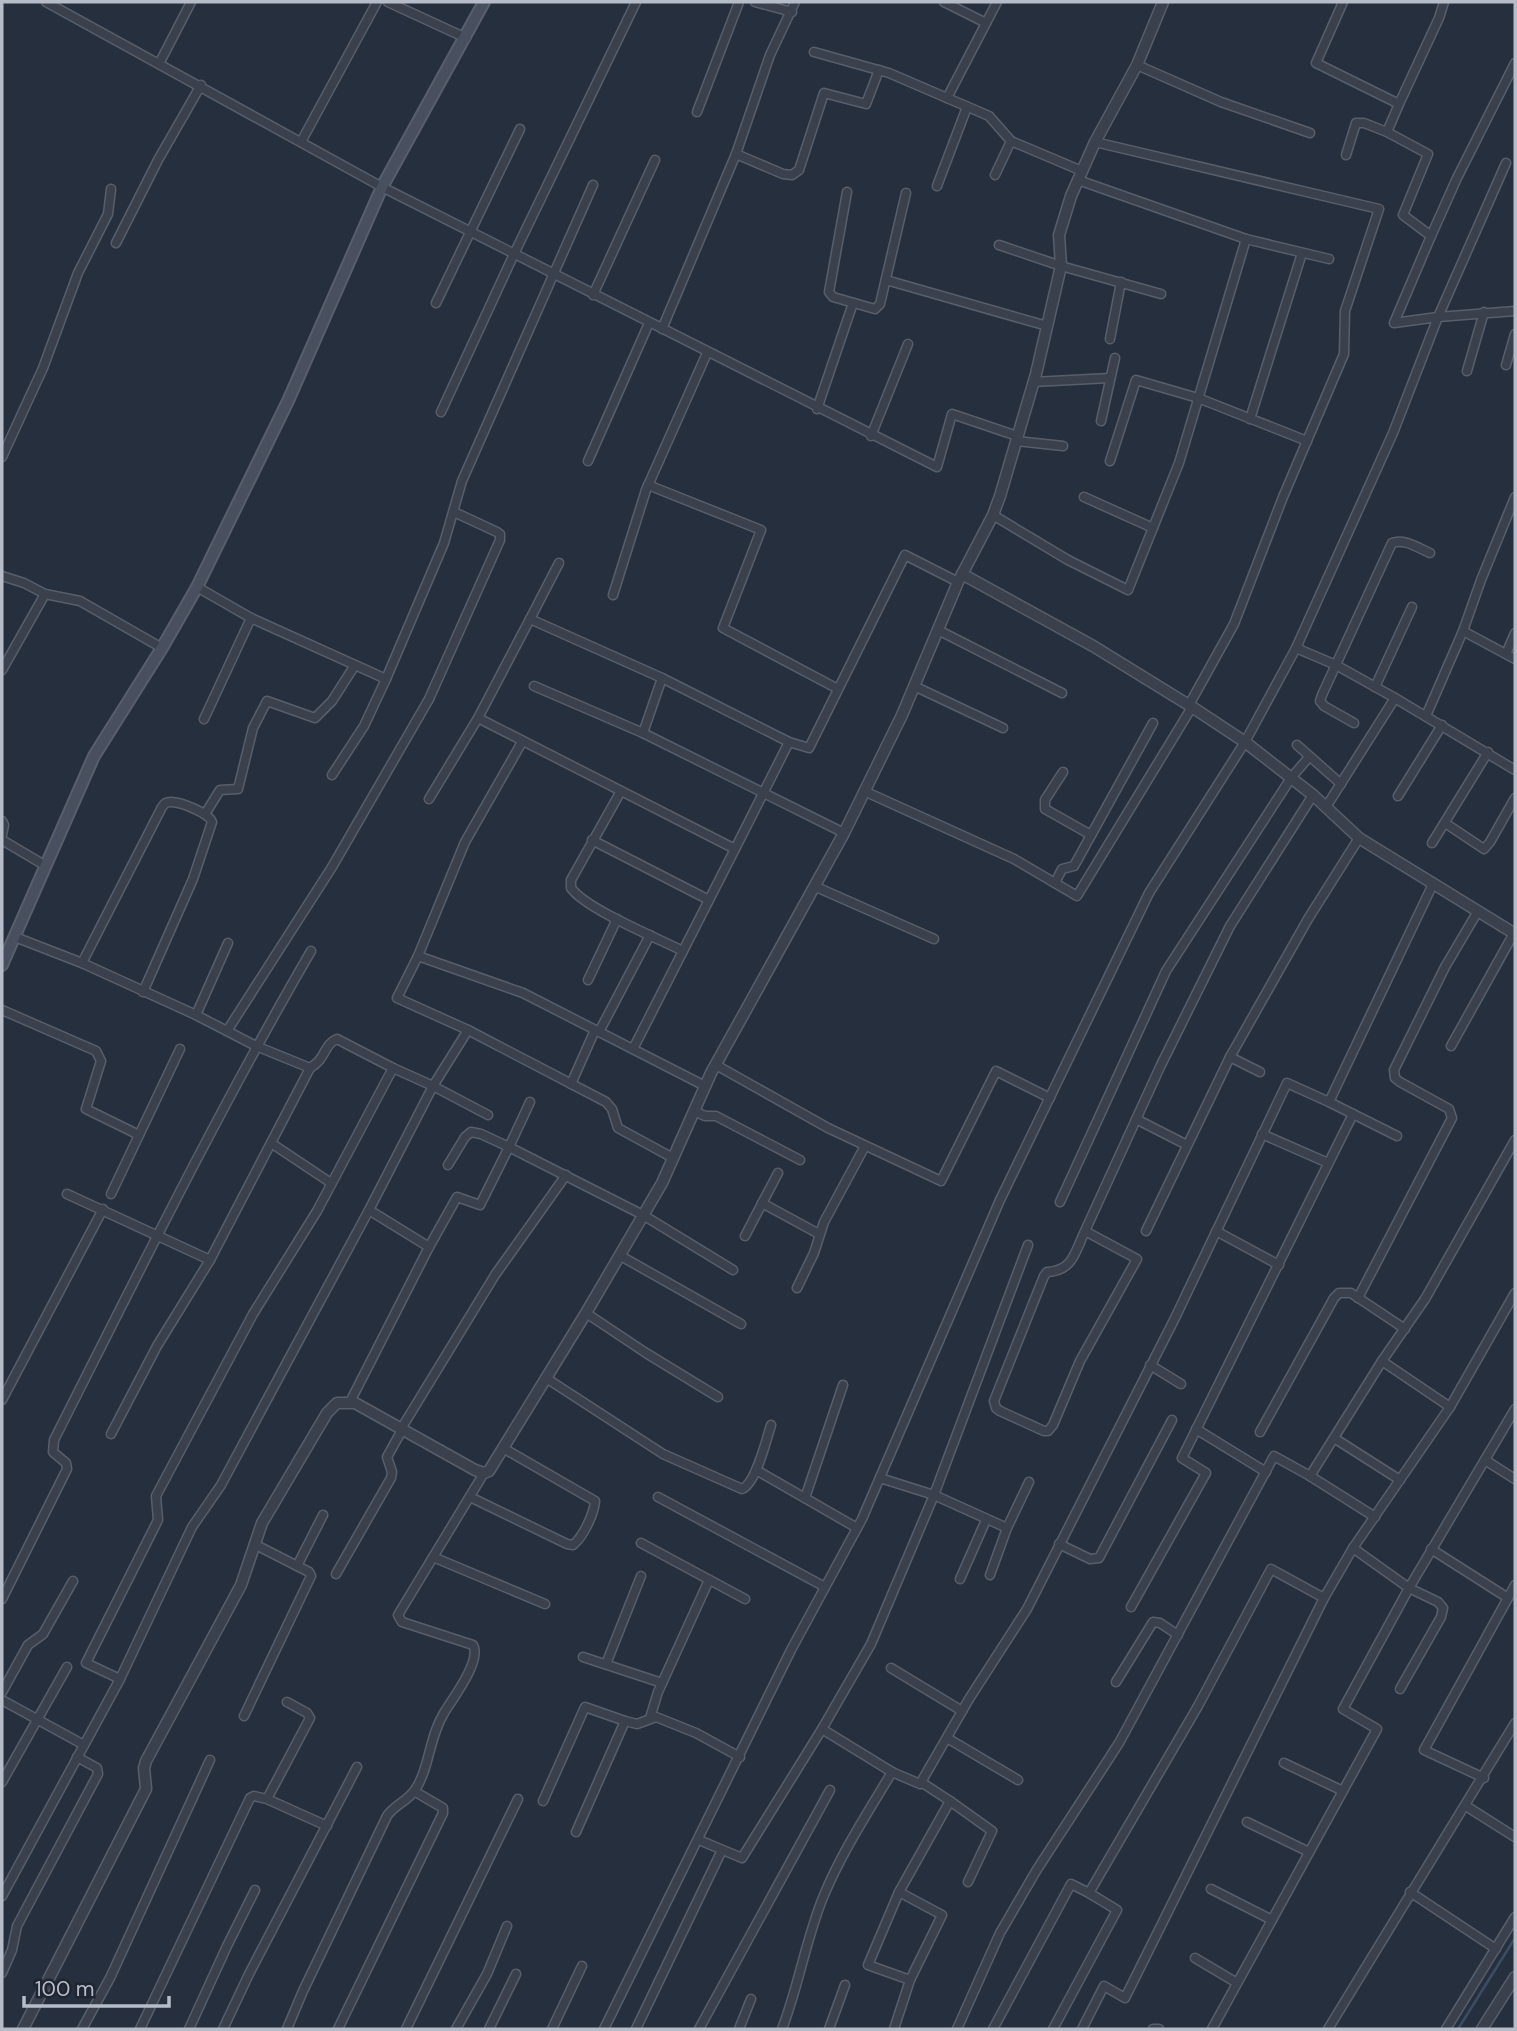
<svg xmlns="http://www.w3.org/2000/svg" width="1517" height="2031" font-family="'DM Sans',sans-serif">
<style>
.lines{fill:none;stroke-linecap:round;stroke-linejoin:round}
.stream{stroke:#3c4c65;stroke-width:2.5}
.minor-casing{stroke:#585f6b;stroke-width:11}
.tertiary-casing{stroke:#585f6b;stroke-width:13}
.secondary-casing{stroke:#585f6b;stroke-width:14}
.minor{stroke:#3a414d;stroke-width:8}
.tertiary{stroke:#3a414d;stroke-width:10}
.secondary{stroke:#485060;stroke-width:10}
</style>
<rect width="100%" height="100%" fill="#262f3d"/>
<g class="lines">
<polyline class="stream" points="1458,2029 1515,1938"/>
<defs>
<g id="minor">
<polyline points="46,2 382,187 937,467 952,414 1017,436"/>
<polyline points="388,2 466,38"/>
<polyline points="755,2 792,12"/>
<polyline points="944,2 986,23"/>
<polyline points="814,52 889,73 989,116 1011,141 1082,171"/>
<polyline points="159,64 191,2"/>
<polyline points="1137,65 1221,102 1310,133"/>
<polyline points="947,98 997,2"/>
<polyline points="1399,104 1439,18 1444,2"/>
<polyline points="697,112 739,2"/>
<polyline points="301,142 377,2"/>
<polyline points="1095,142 1379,209 1345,311 1344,354 1283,497 1234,624 1189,705"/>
<polyline points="736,154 783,174 792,175 799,170 824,93 866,104 879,70"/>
<polyline points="1346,155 1356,123 1364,123 1387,132"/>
<polyline points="1506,163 1438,317 1515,311"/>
<polyline points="995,175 1011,141"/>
<polyline points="1078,180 1246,239 1329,259"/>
<polyline points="937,186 967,107"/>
<polyline points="847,192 829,292 833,297 875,309 880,304 906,193"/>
<polyline points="1431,236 1457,178 1515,63"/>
<polyline points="116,243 158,160 201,85"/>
<polyline points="999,245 1061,266 1161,294"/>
<polyline points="886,280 1047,326"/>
<polyline points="593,295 655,160"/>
<polyline points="436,303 520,129"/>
<polyline points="662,329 736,154 770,55 795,2"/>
<polyline points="1110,339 1121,282"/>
<polyline points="1506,365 1515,334"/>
<polyline points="1467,371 1484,312"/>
<polyline points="1033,382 1110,378"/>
<polyline points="817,409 853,303"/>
<polyline points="441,412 514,254 636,2"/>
<polyline points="1250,419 1302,253"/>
<polyline points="1101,421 1115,358"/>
<polyline points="871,436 908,344"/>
<polyline points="1016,441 1063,446"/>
<polyline points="2,457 43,368 78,273 108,214 111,189"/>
<polyline points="588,461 649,323"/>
<polyline points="1110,461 1136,380 1198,398 1307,441"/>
<polyline points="648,485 761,530 723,628 838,689"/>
<polyline points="1084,497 1153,528"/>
<polyline points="993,515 1068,560 1128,590 1179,463 1246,239"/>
<polyline points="2,576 24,583 45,594 80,601 162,648"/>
<polyline points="197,587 251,618 386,679 444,543 462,481 593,185"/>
<polyline points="613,595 646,490 707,353"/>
<polygon points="530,619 662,678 789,742 735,849 478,718"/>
<polyline points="530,619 559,563"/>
<polyline points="938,630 1062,693"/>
<polyline points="1463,631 1515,659"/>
<polyline points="1296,648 1336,665 1395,698 1326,807"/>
<polyline points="1506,654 1515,633"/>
<polyline points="2,670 45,594"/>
<polyline points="534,686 643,733 844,833"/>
<polyline points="914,686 1003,728"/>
<polyline points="1375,687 1412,607"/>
<polyline points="1395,698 1515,770"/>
<polyline points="1426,716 1463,631 1481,580 1515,497"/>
<polyline points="204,719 251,618"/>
<path d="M1354,723L1324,706L1320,701L1322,695L1392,543C1404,538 1418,548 1430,553"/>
<polyline points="643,733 662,678"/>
<polyline points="789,742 809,748 905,555 958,582"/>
<polyline points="1297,745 1341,784"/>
<polyline points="1063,772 1045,800 1045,809 1091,835"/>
<polyline points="332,775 364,726 386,679"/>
<path d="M621,791L571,880V888C586,909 657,938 683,951"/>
<polyline points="864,791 1014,859 1077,896 1192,707"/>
<polyline points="1398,796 1442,725"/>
<polyline points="429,799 478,718"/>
<polyline points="205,814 220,790 238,789 253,728 267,701 315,718 332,701 355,665"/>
<polyline points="2,821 4,825 2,835"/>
<polyline points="1445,823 1484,849 1490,842 1515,798"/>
<polyline points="2,840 46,866"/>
<polyline points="592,840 709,900"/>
<polyline points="1432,843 1488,752"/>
<polyline points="1055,883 1062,869 1074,866 1153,723"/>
<polyline points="814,886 934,939"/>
<path d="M15,937L82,963L196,1015L256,1046L310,1068C327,1058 323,1045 337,1039L393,1068L433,1086L468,1030L606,1102L612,1109L618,1128L673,1158"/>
<polyline points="418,956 523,993 705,1086"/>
<path d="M82,963L162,807C165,803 166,802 171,802C181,802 209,813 212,822L193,879L143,992"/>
<polyline points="588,980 617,919"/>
<polyline points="2,1010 96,1051 101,1061 86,1109 139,1135"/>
<polyline points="196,1015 228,943"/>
<polyline points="468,1030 397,998 418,956 465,842 522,742"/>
<polyline points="227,1031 332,867 429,699 500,540 500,534 497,532 454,512"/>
<polyline points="599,1032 650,935"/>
<polyline points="1451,1046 1514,933"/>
<polyline points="633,1049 735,849"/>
<polyline points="1230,1057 1260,1072"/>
<polyline points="716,1065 828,1128 941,1181 996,1071 1050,1098"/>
<polyline points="571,1084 595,1030"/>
<polyline points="694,1111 705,1116 716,1116 800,1160"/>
<polyline points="1353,1114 1397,1136"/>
<polyline points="1136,1119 1187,1145"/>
<polyline points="1262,1134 1328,1163"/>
<polyline points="271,1143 331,1183"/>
<polyline points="448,1165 465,1137 471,1132 481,1134 509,1147 530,1102"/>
<polyline points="67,1194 210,1260 310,1068"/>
<polyline points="111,1194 180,1049"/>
<polyline points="1060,1202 1166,971 1291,778 1309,757"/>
<polyline points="762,1203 819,1234"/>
<path d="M1085,1231C1075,1252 1073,1271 1047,1272L1044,1276L994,1401L996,1408L1000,1411L1044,1431H1048L1053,1425L1080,1361L1137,1259L1085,1231L1160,1067L1230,926L1313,795"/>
<polyline points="1146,1231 1230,1057 1308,919 1359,838"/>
<polyline points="1216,1231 1279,1265"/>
<polyline points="745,1236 778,1173"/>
<polyline points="429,1247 457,1197 480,1205 509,1147 643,1215 733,1270"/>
<polyline points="619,1255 741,1324"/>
<polyline points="797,1288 814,1253 824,1222 865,1146"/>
<polyline points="1358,1298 1452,1118 1449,1109 1400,1082 1395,1078 1394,1070 1445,967 1478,911"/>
<polyline points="586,1313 646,1353 718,1397"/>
<polyline points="1150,1365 1181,1384"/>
<path d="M546,1378L663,1454L742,1489C756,1483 766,1441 771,1425"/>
<polyline points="2,1400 103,1209"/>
<polyline points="350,1402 429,1247 369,1210 433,1086 488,1115"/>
<polyline points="1450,1407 1382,1361 1425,1299 1515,1140"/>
<polyline points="401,1429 495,1275 566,1175"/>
<polyline points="1196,1429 1266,1472"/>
<polyline points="1260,1432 1334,1298 1339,1293 1351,1293 1405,1329"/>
<polyline points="111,1434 157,1346 210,1260"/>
<polyline points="1334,1438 1400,1480"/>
<polyline points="1485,1460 1515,1479"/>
<polyline points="756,1470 857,1528"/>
<polyline points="1310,1476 1382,1361"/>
<polyline points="880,1478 934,1495 1007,1528 990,1575"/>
<path d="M470,1497L567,1544L573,1545C583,1537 594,1514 595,1501L503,1448"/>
<polyline points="658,1497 825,1587"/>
<polyline points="805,1498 843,1385"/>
<polyline points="1007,1528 1029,1482"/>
<polyline points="641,1543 745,1599"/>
<polyline points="1059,1544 1090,1559 1099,1558 1172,1420"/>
<polyline points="1353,1548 1409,1588 1438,1602 1443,1608 1441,1617 1400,1689"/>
<polyline points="1431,1549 1508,1598 1424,1750 1484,1778"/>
<polyline points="433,1557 545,1604"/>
<polyline points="297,1566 323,1515"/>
<polyline points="336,1574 391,1478 392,1472 387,1457 402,1430"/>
<polyline points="960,1579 986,1520"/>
<polyline points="1508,1598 1515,1585"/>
<path d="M2,1599L67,1469L66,1463L53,1452L54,1440C137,1276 218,1111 311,951"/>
<polyline points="1131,1607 1206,1473 1182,1458 1353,1114 1329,1102 1433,884"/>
<polyline points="583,1657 662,1683"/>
<polyline points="606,1664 641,1576"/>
<polyline points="891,1668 962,1711"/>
<polyline points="120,1679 86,1663 158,1520 156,1496 253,1314 317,1211 393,1068"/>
<polyline points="1116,1682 1153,1622 1160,1623 1178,1635"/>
<polyline points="2,1692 28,1645 43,1634 73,1581"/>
<polyline points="2,1700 84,1745"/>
<polyline points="244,1716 311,1576 309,1572 254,1544"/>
<polyline points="650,1718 658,1692 709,1580"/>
<polyline points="625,1721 637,1724 656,1717 696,1733 740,1757"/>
<polyline points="822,1729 892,1772"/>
<polyline points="947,1738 1018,1780"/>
<polyline points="1284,1763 1343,1791"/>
<polyline points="2,1782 67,1667"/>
<polyline points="267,1799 310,1718 307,1713 287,1702"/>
<polyline points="543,1801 585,1707 625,1721 576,1832"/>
<polyline points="950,1801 992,1831 968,1882"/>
<polyline points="1466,1806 1515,1837"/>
<polyline points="1247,1822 1309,1852"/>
<polyline points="699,1840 742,1858 822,1729 871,1644 934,1495 1028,1245"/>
<polyline points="1211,1889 1272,1920"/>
<polyline points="1410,1892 1496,1949"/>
<polyline points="2,1896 120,1679 192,1527 221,1485 369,1210"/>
<polyline points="1195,1958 1237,1983"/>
<polyline points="2,1973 12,1950 17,1926 98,1774 97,1768 77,1757"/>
<polyline points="910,1980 868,1965 899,1892 950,1801 921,1782"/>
<polyline points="82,2029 110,1978 210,1760"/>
<polyline points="140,2029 250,1798 254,1796 267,1799 327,1826"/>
<polyline points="189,2029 227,1946 255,1890"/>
<polyline points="223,2029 249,1974 357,1767"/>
<path d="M287,2029L303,1991L387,1816C394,1805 408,1801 415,1790C430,1767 429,1737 444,1713C452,1699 482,1661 473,1645L402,1622L398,1615L484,1473"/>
<polyline points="338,2029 443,1813 443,1808 414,1791"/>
<polyline points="406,2029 518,1799"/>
<polyline points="456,2029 487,1974 507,1926"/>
<polyline points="489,2029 516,1974"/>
<polyline points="552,2029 582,1966"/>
<polyline points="604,2029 791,1650 862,1519 1000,1200 1149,893 1245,742 1296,648 1393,433 1438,317 1394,323 1431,236 1403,215 1428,154 1387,132 1399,104 1316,63 1343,2"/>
<polyline points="636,2029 722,1850"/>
<polyline points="699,2029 830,1790"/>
<polyline points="739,2029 751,1999"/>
<path d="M782,2029C799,1985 806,1938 824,1895C842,1852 868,1812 892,1772L920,1784L969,1699L1027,1609L1175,1318L1287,1083L1329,1102"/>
<polyline points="829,2029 845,1985"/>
<polyline points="894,2029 910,1980 942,1915 899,1892"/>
<polyline points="957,2029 1000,1933 1036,1871 1119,1743 1274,1456 1310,1476 1375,1517"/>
<polyline points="993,2029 1071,1884 1089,1893 1198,1706 1271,1569 1324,1598"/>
<polyline points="1053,2029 1117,1910 1089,1893"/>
<polyline points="1082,2029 1104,1986 1125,1998 1324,1598 1353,1548 1450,1407 1515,1293"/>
<polyline points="1153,2029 1159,2029"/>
<polyline points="1212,2029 1377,1729 1343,1709 1409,1588 1515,1409"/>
<polyline points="1328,2029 1515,1723"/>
<polyline points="1446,2029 1515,1917"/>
</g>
<g id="tertiary">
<polyline points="962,574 1093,646 1192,707 1245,742 1313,795 1359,838 1515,934"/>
<polyline points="23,2029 146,1789 144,1768 146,1761 241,1585 262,1523 327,1413 337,1403 355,1403 475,1470 484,1473 489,1471 586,1313 662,1183 711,1073 844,833 902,715 958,582 993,515 1000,496 1036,374 1061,266 1059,235 1071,196 1095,142 1137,65 1163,2"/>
<polyline points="1482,2029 1515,1977"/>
</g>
<polyline id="secondary" points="2,965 94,756 162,648 197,587 288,401 382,187 484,2"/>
</defs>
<use href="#minor" class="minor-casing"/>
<use href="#tertiary" class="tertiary-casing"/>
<use href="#secondary" class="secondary-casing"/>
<use href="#minor" class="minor"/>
<use href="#tertiary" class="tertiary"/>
<use href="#secondary" class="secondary"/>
</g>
<rect width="1517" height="2031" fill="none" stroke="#b6bcc8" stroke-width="7"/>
<path d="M24 1996v10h145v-10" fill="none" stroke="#b6bcc8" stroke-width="3.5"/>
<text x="35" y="1996" font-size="21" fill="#b6bcc8" stroke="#1f2632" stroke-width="5" paint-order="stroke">100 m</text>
</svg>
